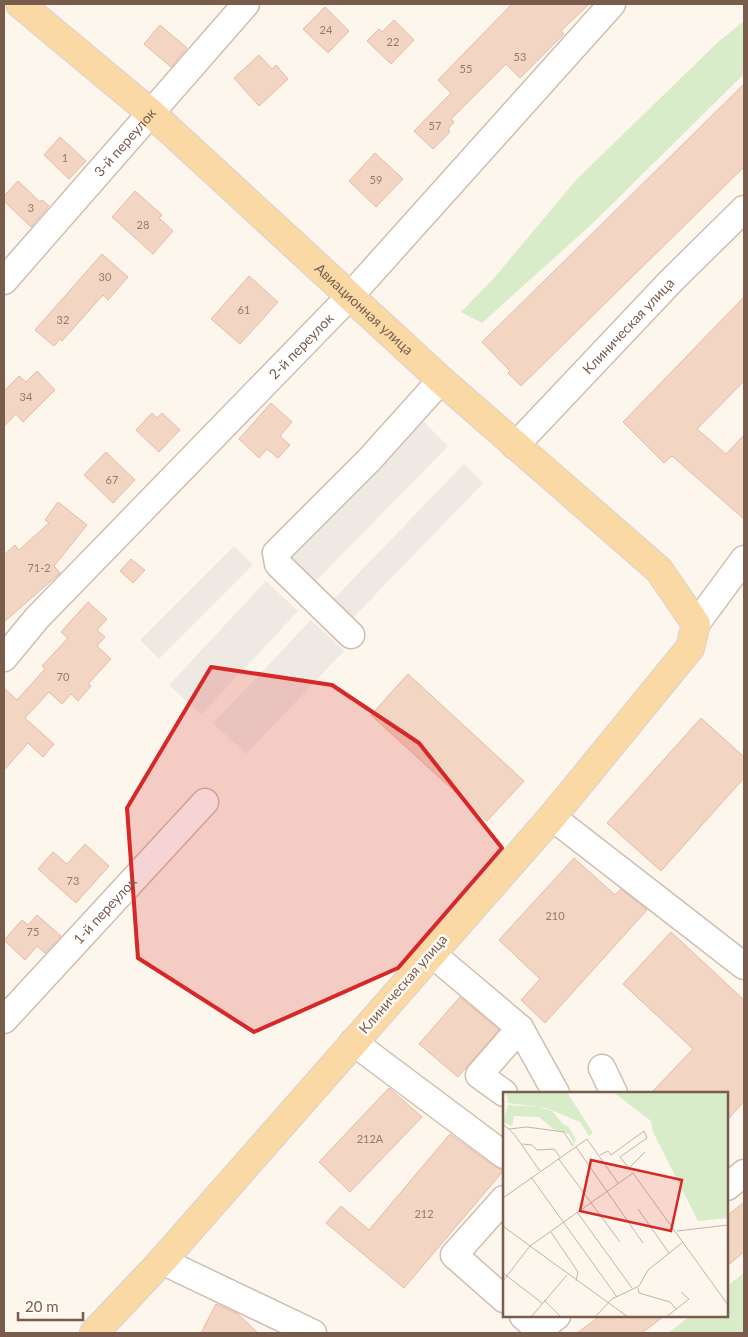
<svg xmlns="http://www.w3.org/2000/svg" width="748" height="1337" font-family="Lato,sans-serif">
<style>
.industrial{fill:#efe9e4}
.green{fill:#d8ecc9}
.building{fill:#f3d5c3;stroke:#e6bba3}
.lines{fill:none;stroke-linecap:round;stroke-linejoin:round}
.minor-casing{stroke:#d1beb0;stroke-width:29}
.major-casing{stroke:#dad1cd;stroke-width:30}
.minor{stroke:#fff;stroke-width:26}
.major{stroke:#fbd9a5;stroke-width:28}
.marked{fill:#d62828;fill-opacity:0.2;stroke:#d62828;stroke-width:4;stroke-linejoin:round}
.labels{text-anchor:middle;stroke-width:5;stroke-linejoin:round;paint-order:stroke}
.number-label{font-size:11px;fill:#987a6a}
.street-label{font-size:14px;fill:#7a5c4d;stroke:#fffaf3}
.inset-road{fill:none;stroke:#c5b3a7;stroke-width:1}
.view{fill:#d62828;fill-opacity:0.15;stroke:#d62828;stroke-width:2.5}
.inset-edge{fill:none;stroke:#7a5c4d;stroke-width:2.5}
</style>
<rect width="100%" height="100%" fill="#fdf6ec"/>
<g class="industrial">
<polygon points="420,418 448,446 309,588 281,560"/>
<polygon points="464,464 483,483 347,624 328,605"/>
<polygon points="234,546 253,565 159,659 140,640"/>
<polygon points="266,581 298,611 201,715 169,685"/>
<polygon points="311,620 344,651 246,754 213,723"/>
</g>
<g class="green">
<polygon points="744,21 744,74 593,223 482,323 461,312 494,278 576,180 718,42"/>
<polygon points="744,1273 744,1333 668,1333 690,1316 727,1316 727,1286"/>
</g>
<g class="building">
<polygon points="512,4 589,4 561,31 564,34 520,78 506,64 451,119 454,122 448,129 450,132 433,149 414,131 451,93 438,80"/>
<polygon points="325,7 349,31 328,53 303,29"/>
<polygon points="394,20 414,40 391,64 367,41 379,29 382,32"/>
<polygon points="160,25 187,48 171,67 144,44"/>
<polygon points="259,55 272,69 276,65 288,79 259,106 234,78"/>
<polygon points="744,84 744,167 521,386 508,373 510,371 482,342"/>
<polygon points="60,137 86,161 69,179 44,155"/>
<polygon points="375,153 403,179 376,207 349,181"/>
<polygon points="18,181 40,202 42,200 49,206 31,227 4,201 4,196"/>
<polygon points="135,191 162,215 159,218 173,231 153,254 112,217"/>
<polygon points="102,254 128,277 108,300 103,295 62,341 60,339 54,346 35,330"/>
<polygon points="249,276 278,302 240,344 211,319"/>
<polygon points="744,297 744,381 697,429 726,454 744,435 744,519 672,456 664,463 623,422"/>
<polygon points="37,371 55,390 23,422 16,414 4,426 4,391 19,376 26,382"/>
<polygon points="271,403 292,422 280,436 290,445 278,458 267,449 259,458 239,439"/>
<polygon points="152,413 157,418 162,413 180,430 159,452 136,430"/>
<polygon points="106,452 135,480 113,503 84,475"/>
<polygon points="58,502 87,525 54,566 60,573 4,622 4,555 15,545 19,550 49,523 45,520"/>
<polygon points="131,559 145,570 133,583 120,571"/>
<polygon points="88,602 107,619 97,630 105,637 97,646 111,659 88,684 91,686 78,701 71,694 62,704 49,692 25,718 54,744 43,757 28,743 4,770 4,688 17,700 45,669 42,666 68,638 61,632"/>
<polygon points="408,674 524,781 487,821 371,715"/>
<polygon points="701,718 744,757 744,778 661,871 607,823"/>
<polygon points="85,844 109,866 76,903 38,869 53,852 67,864"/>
<polygon points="574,858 615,895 621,889 647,910 545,1023 521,1000 540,979 499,940"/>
<polygon points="37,915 61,936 45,953 37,946 25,960 4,940 22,920 28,925"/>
<polygon points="671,932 744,1000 744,1102 727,1120 727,1093 651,1093 693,1049 623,984"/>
<polygon points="460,997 499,1030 458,1077 419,1044"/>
<polygon points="389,1088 422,1117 350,1192 319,1162"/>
<polygon points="450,1134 495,1167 504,1170 404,1288 326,1223 341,1206 369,1230"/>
<polygon points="744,1202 744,1252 727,1266 727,1216"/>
<polygon points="216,1304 238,1314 258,1333 201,1333"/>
<polygon points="600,1316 664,1316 642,1333 577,1333"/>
</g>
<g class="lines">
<defs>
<g id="minor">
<path id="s1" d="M4,281L246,4"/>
<path id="s2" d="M515,446L671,281L744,209"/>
<polyline points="696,624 744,559"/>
<polyline points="351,635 278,564 276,553 370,459 441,380"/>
<path id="s3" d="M4,658L37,618L351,295L612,4"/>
<polyline points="552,817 744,966"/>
<polyline points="431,953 520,1028 556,1093"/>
<path id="s4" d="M4,1020L205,802"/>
<polyline points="353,1042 504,1155"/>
<polyline points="602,1068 614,1093"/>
<polyline points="504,1093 479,1075 520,1028"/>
<polyline points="727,1187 744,1173"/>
<polyline points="504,1199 454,1255 504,1299"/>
<polyline points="162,1261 313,1333"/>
<polyline points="523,1316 539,1330 557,1316"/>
</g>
<g id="major">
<path id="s5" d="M20,4L151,113L441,380L659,570L696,624L690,648L552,817L162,1261L94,1333"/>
</g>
</defs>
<use href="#minor" class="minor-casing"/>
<use href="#major" class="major-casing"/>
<use href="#minor" class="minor"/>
<use href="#major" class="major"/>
</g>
<path class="marked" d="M211,667L332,685L419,743L502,848L398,968L254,1032L138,958L127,808Z"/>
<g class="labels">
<g class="number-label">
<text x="326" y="34">24</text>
<text x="393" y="46">22</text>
<text x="520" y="61">53</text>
<text x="466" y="73">55</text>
<text x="435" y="130">57</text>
<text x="65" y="162">1</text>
<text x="376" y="184">59</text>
<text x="31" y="212">3</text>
<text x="143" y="229">28</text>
<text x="105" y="281">30</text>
<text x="244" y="314">61</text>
<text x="63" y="324">32</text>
<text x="26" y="401">34</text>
<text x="112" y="484">67</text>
<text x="39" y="572">71-2</text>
<text x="63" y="681">70</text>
<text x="73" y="885">73</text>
<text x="555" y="920">210</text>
<text x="33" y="936">75</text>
<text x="370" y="1143">212А</text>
<text x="424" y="1218">212</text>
</g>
<g class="street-label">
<text dy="5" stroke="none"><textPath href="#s1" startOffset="184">3-й переулок</textPath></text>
<text dy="5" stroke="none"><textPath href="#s5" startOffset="460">Авиационная улица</textPath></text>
<text dy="5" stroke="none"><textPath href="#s2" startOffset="165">Клиническая улица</textPath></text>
<text dy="5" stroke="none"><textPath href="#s3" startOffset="431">2-й переулок</textPath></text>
<text dy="5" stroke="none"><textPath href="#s4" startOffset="149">1-й переулок</textPath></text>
<text transform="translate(403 984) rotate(-49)" y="5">Клиническая улица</text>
</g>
</g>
<g transform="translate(503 1092)">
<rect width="225" height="225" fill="#fdf6ec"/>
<path d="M3,0H64L90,41L86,44L77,30L43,16L5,11ZM110,0H225V126L195,129L150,40L148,29ZM5,13L35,15L49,19L61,33L66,35L73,48L71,52L66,42L50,37L36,25L11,24L9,34L0,30Z" fill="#d8ecc9"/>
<path class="inset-road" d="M0,32L11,42L37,79M6,37L24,35L61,40L70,54M19,52L29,53L34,58L51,57L57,65M73,55L140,151M97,63L105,59L108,63L141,39L144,46L117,65L126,76L142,60M55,66L117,150M28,85L114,205M0,106L84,47L115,91M135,117L166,161M74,120L129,196M0,134L27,154L130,81L225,213M174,139L225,133M48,140L75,180L73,189M0,181L39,211M0,189L27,154L125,225M135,196L136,201L167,210L173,217M41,208L58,225M28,225L64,183M92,225L109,207L136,194L145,178L180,150M163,225L186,207L178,200"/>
<path class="view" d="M88,68L179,88L168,139L77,119Z"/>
<rect width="225" height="225" class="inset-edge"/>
</g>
<rect width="748" height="1337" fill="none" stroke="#7a5c4d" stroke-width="10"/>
<path d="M18 1312v8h65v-8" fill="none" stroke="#7a5c4d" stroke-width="2.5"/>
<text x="25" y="1312" font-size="15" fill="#7a5c4d" stroke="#fffaf3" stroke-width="4" paint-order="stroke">20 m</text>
</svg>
